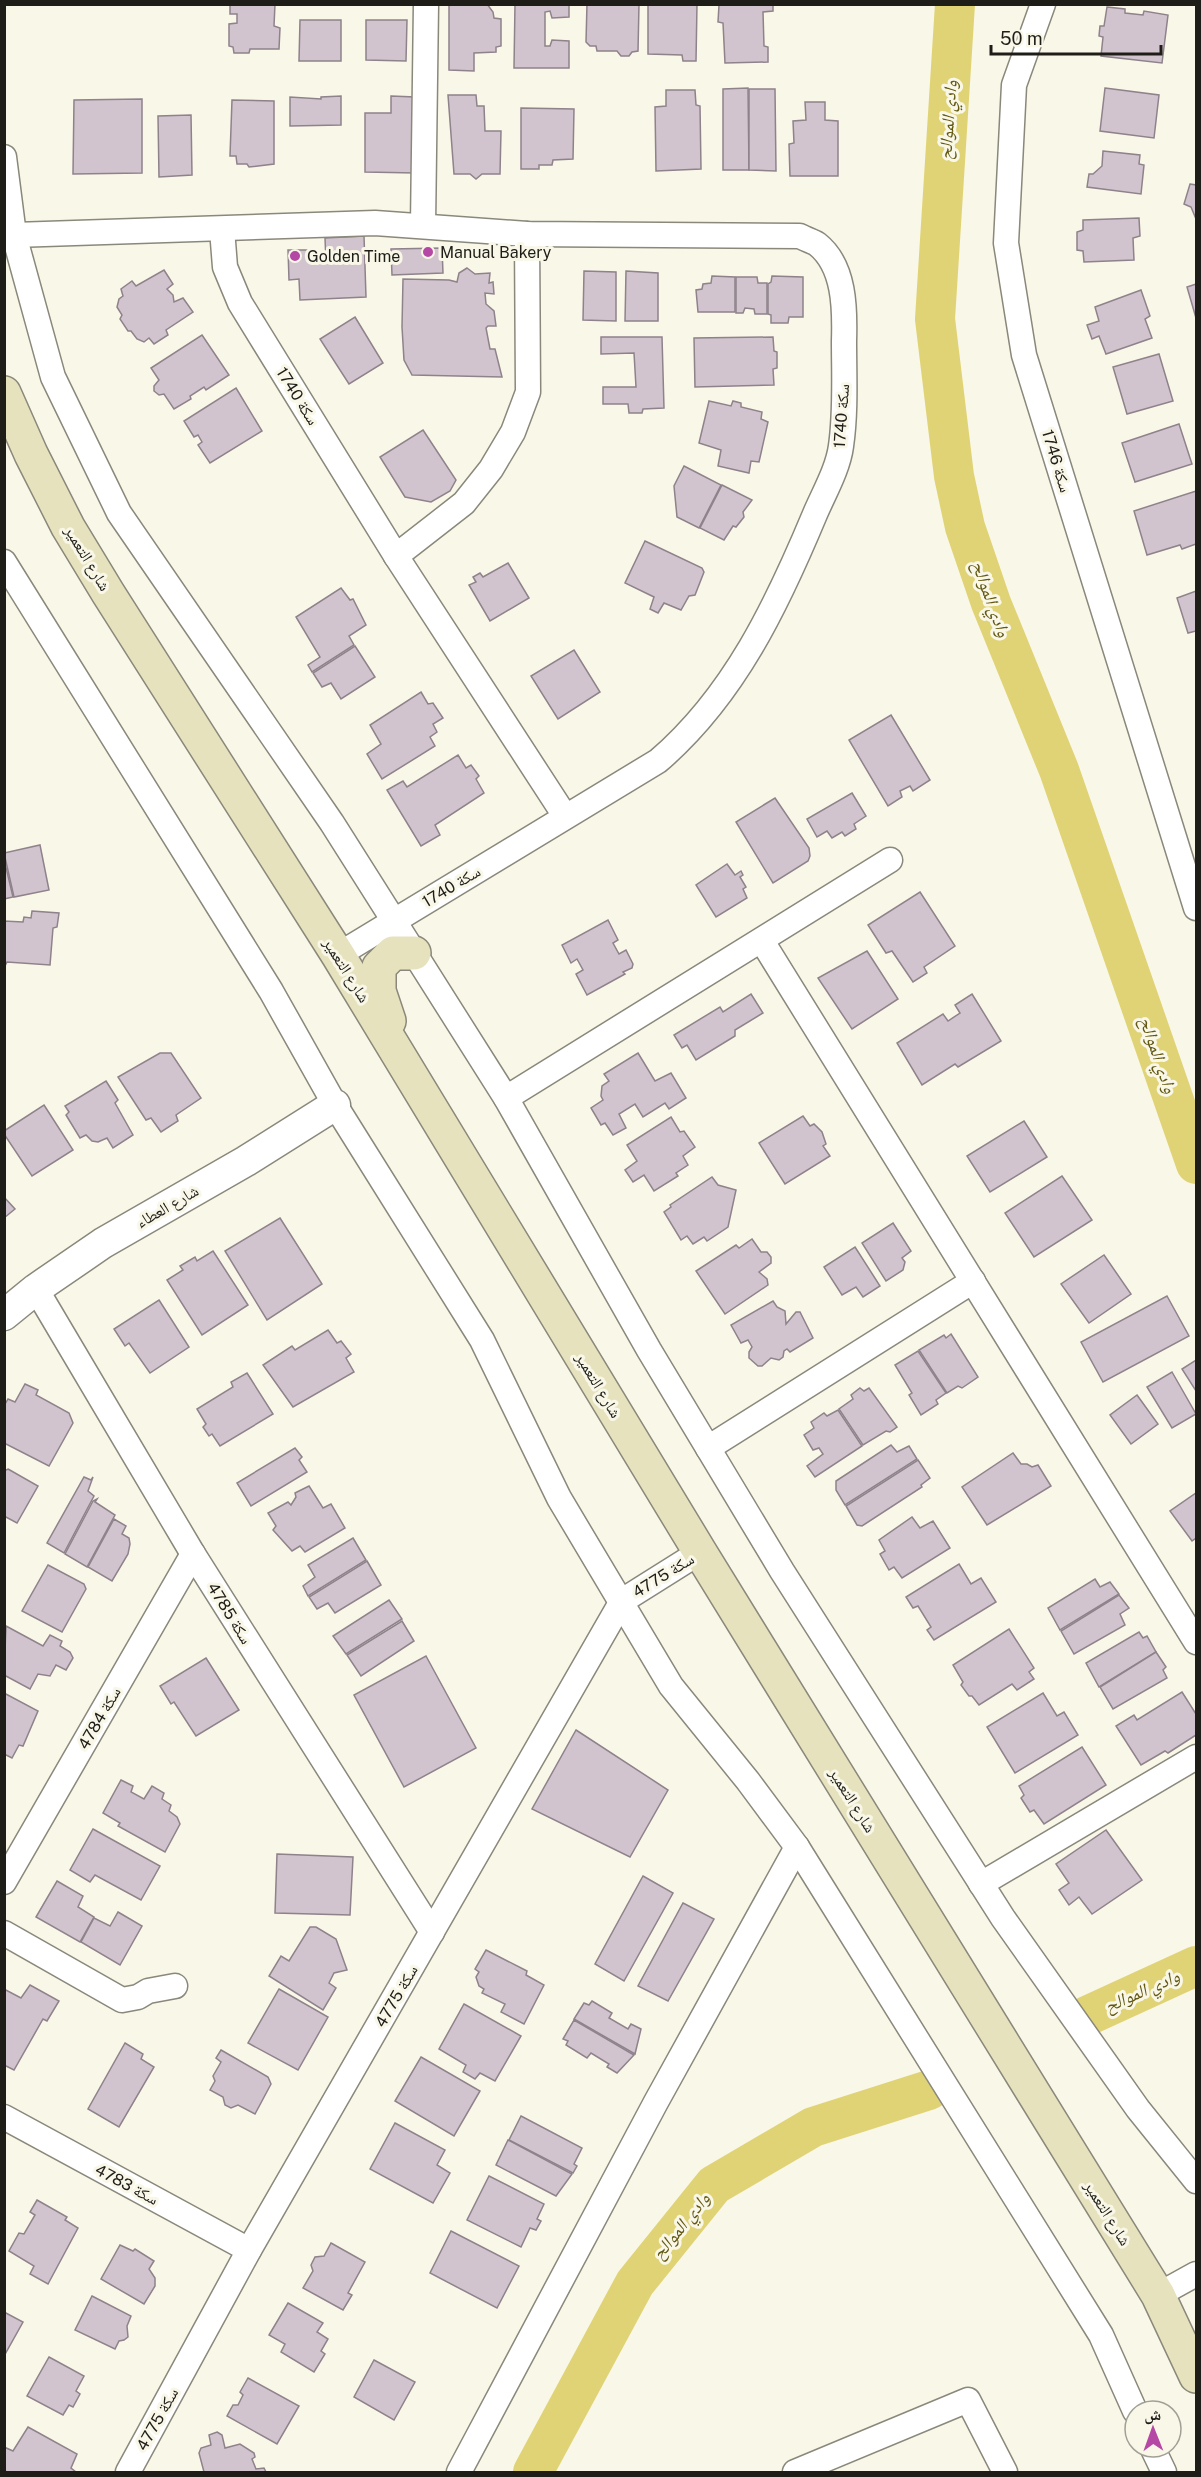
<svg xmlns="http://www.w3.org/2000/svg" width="1201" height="2477" font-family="'Public Sans','Noto Naskh Arabic',sans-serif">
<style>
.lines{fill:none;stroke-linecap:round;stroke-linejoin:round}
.river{stroke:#e0d376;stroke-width:40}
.building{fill:#d2c4ce;stroke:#8e828b;stroke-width:1.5}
.minor-casing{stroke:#8a887b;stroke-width:27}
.tertiary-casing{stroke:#8a887b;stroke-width:33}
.secondary-casing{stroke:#8a887b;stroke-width:36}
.minor{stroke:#fff;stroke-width:24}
.tertiary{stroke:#fff;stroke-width:30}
.secondary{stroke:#e6e2bd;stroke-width:33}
.poi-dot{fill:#b547a5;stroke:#f9f7e8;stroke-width:2}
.labels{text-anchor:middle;stroke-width:6;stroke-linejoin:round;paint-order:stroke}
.poi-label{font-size:16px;fill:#1e1d18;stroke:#f9f7e8;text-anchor:start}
.street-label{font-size:16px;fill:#1e1d18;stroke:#f9f7e8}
.water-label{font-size:18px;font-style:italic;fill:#625812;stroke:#f9f7e8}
</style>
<rect width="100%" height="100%" fill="#f9f7e8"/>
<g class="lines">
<g class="river">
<polyline points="955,4 935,319 954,476 965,527 991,603 1059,770 1196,1164"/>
<polyline points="1087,2016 1196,1966"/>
<polyline points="533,2472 635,2283 714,2185 813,2127 929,2090"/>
</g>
</g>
<g class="building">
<polygon points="230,4 275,4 274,26 280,28 279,49 250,49 249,53 234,53 233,47 229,46 229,24 237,23 237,14 230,14"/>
<polygon points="449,4 487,4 493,12 494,18 501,19 501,46 496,47 496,52 474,53 474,71 449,70"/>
<polygon points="515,4 569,4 569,17 552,18 550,11 545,12 545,46 550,46 552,40 569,41 569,68 514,68"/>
<polygon points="587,4 639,4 638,51 632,52 629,56 621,56 617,51 597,51 596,46 590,46 586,42"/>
<polygon points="648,4 697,4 696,61 683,61 682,55 648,54"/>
<polygon points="773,4 773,11 763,12 764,46 768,47 768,62 725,63 723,23 718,22 719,5"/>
<polygon points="1107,7 1125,9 1125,13 1143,15 1144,11 1168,15 1162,63 1101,56 1103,37 1099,36 1100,26 1104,26"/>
<polygon points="300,20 341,20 341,61 299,61"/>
<polygon points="366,20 407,20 406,61 366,60"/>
<polygon points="748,88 749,170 723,170 723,89"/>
<polygon points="1105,88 1159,95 1154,138 1100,131"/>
<polygon points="749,89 775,89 776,171 749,170"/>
<polygon points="666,90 695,90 696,105 700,106 701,169 656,171 655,107 666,106"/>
<polygon points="448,95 476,95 477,106 484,106 485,131 501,131 500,174 482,174 476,179 470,174 454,174"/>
<polygon points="341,96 341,125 290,126 290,97 321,99 321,97"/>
<polygon points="391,96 415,97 415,173 365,172 365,113 391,113"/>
<polygon points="142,99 142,173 73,174 74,100"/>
<polygon points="232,100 274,101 274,164 249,167 247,164 237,164 236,156 230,156"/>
<polygon points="805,102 825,102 825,120 838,121 838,176 790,176 789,144 794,143 793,121 806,120"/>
<polygon points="521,108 574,109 573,159 553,160 552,165 539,165 539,169 521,169"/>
<polygon points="191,115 192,175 159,177 158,116"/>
<polygon points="1103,151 1140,155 1139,164 1144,165 1141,194 1087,187 1089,174 1093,174 1102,166"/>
<polygon points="1190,184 1196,185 1196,219 1191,207 1184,204"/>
<polygon points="1139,218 1140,236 1133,238 1134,260 1084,262 1083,251 1077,250 1077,232 1083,230 1083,220"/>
<polygon points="364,236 366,297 300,300 299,279 289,280 288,250 314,250 314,263 326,263 325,238"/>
<polygon points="442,248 443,273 392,275 391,249"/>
<polygon points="467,268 475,274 490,273 489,283 493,282 494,294 485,293 486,304 494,311 496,326 488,326 486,328 490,349 495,349 502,377 412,375 404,360 402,327 403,279 449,280 457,282 459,273"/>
<polygon points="164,270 173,284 167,289 173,295 174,302 183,298 193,312 166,330 168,335 154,344 149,338 144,342 137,339 131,331 128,331 120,319 122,315 117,307 119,299 123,296 121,289 132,281 136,286"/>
<polygon points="584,271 616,272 616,321 583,320"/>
<polygon points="626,271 658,273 658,321 625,321"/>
<polygon points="712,276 735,277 735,312 698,312 696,290 702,289 703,284 711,283"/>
<polygon points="772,276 803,277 803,317 789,317 788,323 771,323 771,315 768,314 768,284 771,282"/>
<polygon points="736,277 757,277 758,283 767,283 767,314 755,314 754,309 745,308 743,313 736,313"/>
<polygon points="1196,284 1196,318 1187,287"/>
<polygon points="1141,290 1150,316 1145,319 1152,338 1106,354 1099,336 1092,339 1087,325 1099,321 1095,307"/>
<polygon points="355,317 383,363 349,384 320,339"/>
<polygon points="202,335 229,375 206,390 204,387 190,396 191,399 174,409 164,394 159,395 154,391 154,386 159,380 151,368"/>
<polygon points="601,337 662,337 664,408 643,409 642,413 629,413 628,404 603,404 603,387 636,387 634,353 601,354"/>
<polygon points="773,337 774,351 777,352 777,368 773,369 774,385 695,387 694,338"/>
<polygon points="1159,354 1173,401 1127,414 1113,367"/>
<polygon points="236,388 262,431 210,463 198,445 202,442 198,435 194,437 184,421"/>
<polygon points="709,401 731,406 733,401 741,403 741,407 762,412 761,419 768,422 759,462 751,461 749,473 718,466 721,450 699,443"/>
<polygon points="1179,424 1192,464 1135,482 1122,443"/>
<polygon points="423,430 456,480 450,491 431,502 405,497 380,457"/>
<polygon points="684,466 721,485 699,528 677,517 674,486"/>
<polygon points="722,485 752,500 743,512 744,517 736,527 733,526 724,540 700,528"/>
<polygon points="1196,491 1196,544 1182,549 1180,545 1147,555 1134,511"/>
<polygon points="645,541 702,568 704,572 695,595 689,596 681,610 664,603 658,613 650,609 654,597 625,583"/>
<polygon points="508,563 529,598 490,621 469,585 476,582 473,577 480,573 483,577"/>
<polygon points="341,588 350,600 353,599 366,625 349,636 354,645 312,672 308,665 320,657 296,617"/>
<polygon points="1196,591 1196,631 1188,633 1177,598"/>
<polygon points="355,646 375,677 341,699 331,683 322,687 313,673"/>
<polygon points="574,650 600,692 558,719 531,676"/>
<polygon points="421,692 428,704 433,703 443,718 433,724 437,732 430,737 435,746 382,779 367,754 381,744 370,725"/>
<polygon points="891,715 930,780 913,791 910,786 900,791 902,797 888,806 849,740"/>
<polygon points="458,755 466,768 471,765 479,776 476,779 484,793 435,825 440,835 421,846 387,790 403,781 407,787"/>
<polygon points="852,793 866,816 854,824 856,829 845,836 842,832 832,838 827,831 817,837 807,819"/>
<polygon points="775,798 809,848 810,856 808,861 773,883 736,822"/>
<polygon points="40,845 49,890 14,897 4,853"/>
<polygon points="4,859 13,897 4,899"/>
<polygon points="727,864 735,875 741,871 743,875 740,877 746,887 743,889 747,898 716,917 696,885"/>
<polygon points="920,892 955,946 924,967 927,973 913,982 892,951 886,953 868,925"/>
<polygon points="32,911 59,913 57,927 53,928 50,965 7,962 4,968 4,921 23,922 24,917 31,918"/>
<polygon points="608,920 618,940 613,943 619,954 626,950 633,964 632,968 623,972 625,974 587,995 576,974 583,970 577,959 571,963 562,945"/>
<polygon points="867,951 898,999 852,1029 818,978"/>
<polygon points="751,994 763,1013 735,1030 735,1036 696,1060 687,1045 682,1048 674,1035 720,1007 723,1012"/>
<polygon points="972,994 1001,1041 958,1067 955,1064 922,1085 897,1043 943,1014 948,1021 960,1013 955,1005"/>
<polygon points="160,1053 171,1053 201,1098 176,1115 178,1121 161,1132 151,1118 146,1120 118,1077"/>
<polygon points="638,1053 655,1081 671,1073 686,1098 669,1109 665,1103 643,1117 635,1104 619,1114 626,1128 613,1135 605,1123 601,1125 591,1108 603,1100 601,1096 602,1086 609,1081 604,1074"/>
<polygon points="106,1081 118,1100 115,1103 133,1135 113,1148 107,1138 98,1142 92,1141 86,1135 80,1138 66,1115 69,1112 65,1106"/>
<polygon points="44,1105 73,1150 32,1176 4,1134 4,1131"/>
<polygon points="803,1116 810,1126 814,1124 822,1132 826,1144 823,1146 830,1156 785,1184 759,1143"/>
<polygon points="671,1117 680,1132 684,1131 695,1147 683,1156 688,1165 676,1173 678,1176 654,1191 644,1175 633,1182 625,1170 637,1161 627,1145"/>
<polygon points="1024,1121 1047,1157 990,1192 967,1156"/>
<polygon points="1062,1176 1092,1220 1034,1257 1005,1213"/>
<polygon points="712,1177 718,1185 736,1190 728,1227 707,1241 704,1237 693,1244 687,1236 681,1240 664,1212 671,1207 670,1205"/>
<polygon points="4,1197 15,1209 4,1218"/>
<polygon points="280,1218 322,1284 267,1320 225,1251"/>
<polygon points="893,1223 911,1251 902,1258 905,1262 903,1270 886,1281 862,1243"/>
<polygon points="752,1239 761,1252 767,1252 771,1257 771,1263 759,1272 767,1279 768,1285 725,1314 696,1271 736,1245 739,1248"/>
<polygon points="855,1247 880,1286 863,1297 856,1287 842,1295 824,1267"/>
<polygon points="213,1251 248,1305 202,1335 167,1280 183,1270 180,1266 195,1257 197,1261"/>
<polygon points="1104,1255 1131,1294 1089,1323 1061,1284"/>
<polygon points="1167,1296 1189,1336 1103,1382 1081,1342"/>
<polygon points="159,1300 189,1347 150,1373 129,1343 125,1346 114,1329"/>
<polygon points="773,1301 777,1307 785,1311 786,1324 796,1312 800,1312 813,1338 790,1352 787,1349 784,1351 783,1357 779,1360 771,1358 762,1366 758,1366 749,1358 749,1352 752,1347 748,1340 741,1343 731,1325"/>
<polygon points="328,1330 337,1343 341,1341 351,1354 346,1358 354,1372 293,1407 263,1365 292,1346 295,1350"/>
<polygon points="951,1334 978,1377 962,1388 958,1386 947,1393 919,1350 944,1335 946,1338"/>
<polygon points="918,1351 946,1393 936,1400 938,1404 921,1415 909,1395 912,1393 895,1365"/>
<polygon points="1196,1360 1196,1391 1182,1369"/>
<polygon points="1172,1372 1196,1414 1172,1428 1147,1387"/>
<polygon points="247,1373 273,1414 220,1446 212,1434 209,1436 203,1427 206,1424 197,1409 233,1387 231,1382"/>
<polygon points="25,1384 38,1390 36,1395 69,1413 73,1423 49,1466 4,1443 4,1406 8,1399 15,1402"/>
<polygon points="860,1388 864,1391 869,1388 897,1427 890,1432 886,1431 863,1445 839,1409 853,1399 851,1395"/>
<polygon points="1137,1395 1158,1424 1131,1444 1110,1415"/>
<polygon points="838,1410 862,1446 815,1477 807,1466 823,1454 819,1448 813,1450 804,1435 814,1428 811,1422 824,1413 827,1416"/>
<polygon points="891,1445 897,1452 909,1446 917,1459 845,1505 836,1490 836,1481"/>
<polygon points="295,1448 302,1457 299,1460 307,1472 251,1506 237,1483"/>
<polygon points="1013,1453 1021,1464 1027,1464 1032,1467 1038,1465 1051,1486 987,1525 962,1487"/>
<polygon points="918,1460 930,1478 921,1485 922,1487 862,1526 857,1525 846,1506"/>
<polygon points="8,1469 38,1486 17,1523 4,1516 4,1471"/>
<polygon points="84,1477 91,1480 93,1477 88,1491 94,1496 64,1553 47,1543"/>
<polygon points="309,1486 323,1508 331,1504 345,1528 305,1552 300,1546 292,1551 273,1530 276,1526 268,1513 288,1502 291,1505 296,1497 295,1493"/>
<polygon points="1196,1493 1196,1538 1192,1541 1170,1511"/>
<polygon points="97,1499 95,1502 115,1515 87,1567 65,1554 93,1501"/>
<polygon points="912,1517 920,1528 933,1521 950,1548 902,1578 894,1567 889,1570 880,1554 885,1551 879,1540"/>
<polygon points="114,1519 126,1526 122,1534 129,1538 130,1544 128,1554 112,1581 88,1567"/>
<polygon points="353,1538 366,1560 308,1596 303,1586 315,1577 308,1565"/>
<polygon points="367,1561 381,1585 335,1613 328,1603 317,1609 309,1597"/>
<polygon points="959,1564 971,1584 981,1578 996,1602 934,1640 927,1630 931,1627 918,1606 913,1608 906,1597"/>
<polygon points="48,1565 84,1584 86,1589 62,1632 22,1611"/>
<polygon points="1095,1579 1100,1587 1110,1582 1119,1594 1060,1630 1048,1608"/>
<polygon points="1119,1595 1129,1608 1120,1614 1125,1625 1074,1654 1061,1631"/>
<polygon points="389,1600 402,1619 346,1654 333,1636"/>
<polygon points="402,1621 414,1641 361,1676 347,1655"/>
<polygon points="6,1626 43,1646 50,1635 62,1641 60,1646 70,1652 73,1658 66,1670 56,1665 50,1676 38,1674 30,1689 4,1675"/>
<polygon points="1009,1629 1034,1668 1029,1672 1034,1679 1017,1690 1012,1684 979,1705 972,1696 969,1696 961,1685 963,1682 953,1665"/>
<polygon points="1139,1632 1143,1638 1147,1636 1156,1652 1099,1687 1086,1663"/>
<polygon points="1156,1652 1166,1667 1163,1670 1167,1678 1113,1709 1100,1687"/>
<polygon points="426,1656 476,1748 404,1787 354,1695"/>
<polygon points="206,1658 239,1710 196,1736 174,1702 171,1704 160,1686"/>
<polygon points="1182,1692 1196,1714 1196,1735 1168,1753 1165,1751 1141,1765 1116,1726 1134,1715 1137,1720"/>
<polygon points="4,1693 38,1711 23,1746 19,1745 12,1758 4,1754"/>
<polygon points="1043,1693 1057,1716 1064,1712 1078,1735 1015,1773 987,1727"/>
<polygon points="576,1730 668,1790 630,1857 532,1809"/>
<polygon points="1082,1747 1106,1785 1044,1824 1034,1810 1030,1812 1021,1798 1024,1795 1019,1786"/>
<polygon points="121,1780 133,1786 131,1792 144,1799 152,1786 164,1793 162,1799 171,1805 169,1811 177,1817 180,1824 165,1852 118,1826 120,1823 103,1813"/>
<polygon points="93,1829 160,1866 141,1900 95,1875 90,1882 70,1870"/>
<polygon points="1106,1830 1142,1880 1092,1914 1079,1897 1069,1905 1059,1890 1069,1883 1056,1864"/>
<polygon points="277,1854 353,1857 350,1915 275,1913"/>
<polygon points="643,1876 673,1893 624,1981 595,1964"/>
<polygon points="57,1881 83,1896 78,1907 94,1917 80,1942 36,1917"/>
<polygon points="683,1903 714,1919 668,2001 638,1986"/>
<polygon points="118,1912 142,1926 120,1965 81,1942 94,1918 110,1926"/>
<polygon points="310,1927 316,1927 336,1939 347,1970 334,1973 329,1983 336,1988 323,2010 269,1976 281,1956 289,1961"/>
<polygon points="486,1950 527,1971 526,1975 544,1985 524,2024 501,2012 505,2004 482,1993 484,1989 479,1986 476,1977 479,1972 475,1969"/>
<polygon points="30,1985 59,2001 47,2021 43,2019 14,2070 4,2065 4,1989 21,1998"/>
<polygon points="279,1989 328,2017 298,2070 248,2043"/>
<polygon points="592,2001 612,2013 609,2018 628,2029 631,2024 641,2029 635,2054 574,2019 584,2003 589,2005"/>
<polygon points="464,2004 521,2036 495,2081 480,2073 475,2079 463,2072 466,2065 439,2049"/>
<polygon points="574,2020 634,2055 617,2073 607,2067 609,2064 591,2053 587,2058 566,2045 568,2041 563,2039"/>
<polygon points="125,2043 143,2054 141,2059 154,2067 119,2127 88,2109"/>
<polygon points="221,2050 268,2077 271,2084 255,2114 238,2105 231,2108 225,2105 223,2097 210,2090 215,2081 213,2076 221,2062 216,2058"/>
<polygon points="421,2057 480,2091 454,2136 395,2101"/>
<polygon points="521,2116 582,2148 574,2164 577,2166 573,2173 509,2140"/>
<polygon points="395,2123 445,2150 437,2165 450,2173 433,2203 370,2169"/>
<polygon points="508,2140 572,2174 556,2196 496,2165"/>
<polygon points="489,2176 544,2204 537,2219 541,2221 536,2230 530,2228 521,2247 467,2220"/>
<polygon points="37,2200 67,2217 65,2220 78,2228 48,2284 30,2274 34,2266 9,2251 19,2233 24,2234 35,2215 30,2212"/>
<polygon points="451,2231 519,2266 497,2308 430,2273"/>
<polygon points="331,2243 365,2262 348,2293 352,2295 343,2310 303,2288 313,2271 311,2265 315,2257 324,2256"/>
<polygon points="120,2245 133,2251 135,2249 154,2261 149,2269 155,2278 155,2286 144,2304 101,2279"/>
<polygon points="92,2296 131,2316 127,2326 128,2337 124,2340 119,2341 115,2349 75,2330"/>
<polygon points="288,2303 323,2323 317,2332 328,2339 321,2351 325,2354 314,2372 281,2352 285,2344 269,2335"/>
<polygon points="4,2312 23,2322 4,2356"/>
<polygon points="49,2357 84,2376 76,2391 80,2394 73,2407 69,2405 63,2415 27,2396"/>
<polygon points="374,2360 415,2382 394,2420 354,2397"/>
<polygon points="248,2378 299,2406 277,2444 227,2416 233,2405 238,2405 243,2395 240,2392"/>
<polygon points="28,2427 77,2454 71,2468 76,2472 8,2472 4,2471 4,2447 13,2451"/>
<polygon points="217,2432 222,2435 225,2448 240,2444 254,2453 255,2457 252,2459 256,2469 264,2468 266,2472 204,2472 199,2453 201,2448 211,2445 209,2435"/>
</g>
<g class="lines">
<defs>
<g id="minor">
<polyline points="1043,4 1014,85 1006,243 1024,355 1196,908"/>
<polyline points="4,157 14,235 53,377 119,513 332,823 506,1098 649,1350 782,1571 1003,1918 1138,2109 1196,2181"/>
<polyline points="423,225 426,4"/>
<polyline points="222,229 225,267 240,303 396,556 565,816"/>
<path d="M14,235L375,223L527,234L800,236C805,239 812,241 817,244C845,266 845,309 844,341C844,375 846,412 841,446C838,469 824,493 815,514C777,605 734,696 658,761L338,955"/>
<polyline points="396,556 464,503 491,469 513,432 528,392 527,234"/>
<polyline points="4,562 271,991 335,1105 482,1340 559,1498 671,1686 748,1781 797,1847 1101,2335 1135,2411"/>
<polyline points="762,941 1196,1642"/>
<polyline points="506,1098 890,860"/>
<polyline points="36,1289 193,1554 432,1932"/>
<polyline points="708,1448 973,1281"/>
<polyline points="4,1882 193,1554"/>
<polyline points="981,1884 1196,1757"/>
<polyline points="4,1933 122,2000 138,1997 148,1991 175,1986"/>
<polyline points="4,2117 249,2250"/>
<polyline points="1158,2295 1196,2274"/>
<polyline points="1152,2447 1164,2472"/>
<polyline points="128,2472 249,2250 622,1601 700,1552"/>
<polyline points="459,2472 656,2102 797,1847"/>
<polyline points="795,2472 968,2400 1005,2472"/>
</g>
<polyline id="tertiary" points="4,1315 36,1289 103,1243 246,1161 335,1105"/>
<g id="secondary">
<polyline points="4,393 31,454 68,527 108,593 338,955 700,1552 1158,2295 1196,2376"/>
<polyline points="389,1021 379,991 379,967 393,953 414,953"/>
</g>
</defs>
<use href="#minor" class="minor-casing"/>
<use href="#tertiary" class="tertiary-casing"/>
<use href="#secondary" class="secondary-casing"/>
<use href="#minor" class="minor"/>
<use href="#tertiary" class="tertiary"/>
<use href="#secondary" class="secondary"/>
</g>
<g class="poi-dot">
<circle cx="428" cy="252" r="6"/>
<circle cx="295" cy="256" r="6"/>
</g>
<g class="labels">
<g class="poi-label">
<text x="440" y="258">Manual Bakery</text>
<text x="307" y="262">Golden Time</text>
</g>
<g class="street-label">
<text transform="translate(298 396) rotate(58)" y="6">سكة 1740</text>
<text transform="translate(841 416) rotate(-86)" y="6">سكة 1740</text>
<text transform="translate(1057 461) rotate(73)" y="6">سكة 1746</text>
<text transform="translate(88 558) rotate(59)" y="6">شارع التعمير</text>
<text transform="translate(451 886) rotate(-31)" y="6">سكة 1740</text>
<text transform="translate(347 970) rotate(58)" y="6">شارع التعمير</text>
<text transform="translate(167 1206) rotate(-30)" y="6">شارع العطاء</text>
<text transform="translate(599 1385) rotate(59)" y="6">شارع التعمير</text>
<text transform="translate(663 1575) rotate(-32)" y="6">سكة 4775</text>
<text transform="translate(230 1613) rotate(58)" y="6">سكة 4785</text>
<text transform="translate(99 1718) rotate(-60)" y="6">سكة 4784</text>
<text transform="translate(853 1800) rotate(58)" y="6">شارع التعمير</text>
<text transform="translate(396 1996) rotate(-60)" y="6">سكة 4775</text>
<text transform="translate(127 2184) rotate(28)" y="6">سكة 4783</text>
<text transform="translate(1108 2213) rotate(58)" y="6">شارع التعمير</text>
<text transform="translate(157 2419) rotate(-61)" y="6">سكة 4775</text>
</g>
<g class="water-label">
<text transform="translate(948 120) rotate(-86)" y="6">وادي الموالح</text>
<text transform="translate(991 599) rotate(70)" y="6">وادي الموالح</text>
<text transform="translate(1158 1055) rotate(71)" y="6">وادي الموالح</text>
<text transform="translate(1142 1991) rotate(-24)" y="6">وادي الموالح</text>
<text transform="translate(681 2226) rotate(-51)" y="6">وادي الموالح</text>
</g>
</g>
<rect width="1201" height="2477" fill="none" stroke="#1e1d18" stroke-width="12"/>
<g transform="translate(1153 2429) rotate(359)"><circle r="28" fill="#f9f7e8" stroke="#a1a095" stroke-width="1.5"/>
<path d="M0-4.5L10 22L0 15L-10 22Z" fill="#b547a5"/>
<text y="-9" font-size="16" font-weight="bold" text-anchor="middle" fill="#1e1d18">ش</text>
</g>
<path d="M991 45v9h170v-9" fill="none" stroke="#1e1d18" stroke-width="3"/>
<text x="1000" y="45" font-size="18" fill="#1e1d18" stroke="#f9f7e8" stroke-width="4.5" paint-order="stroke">50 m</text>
</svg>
